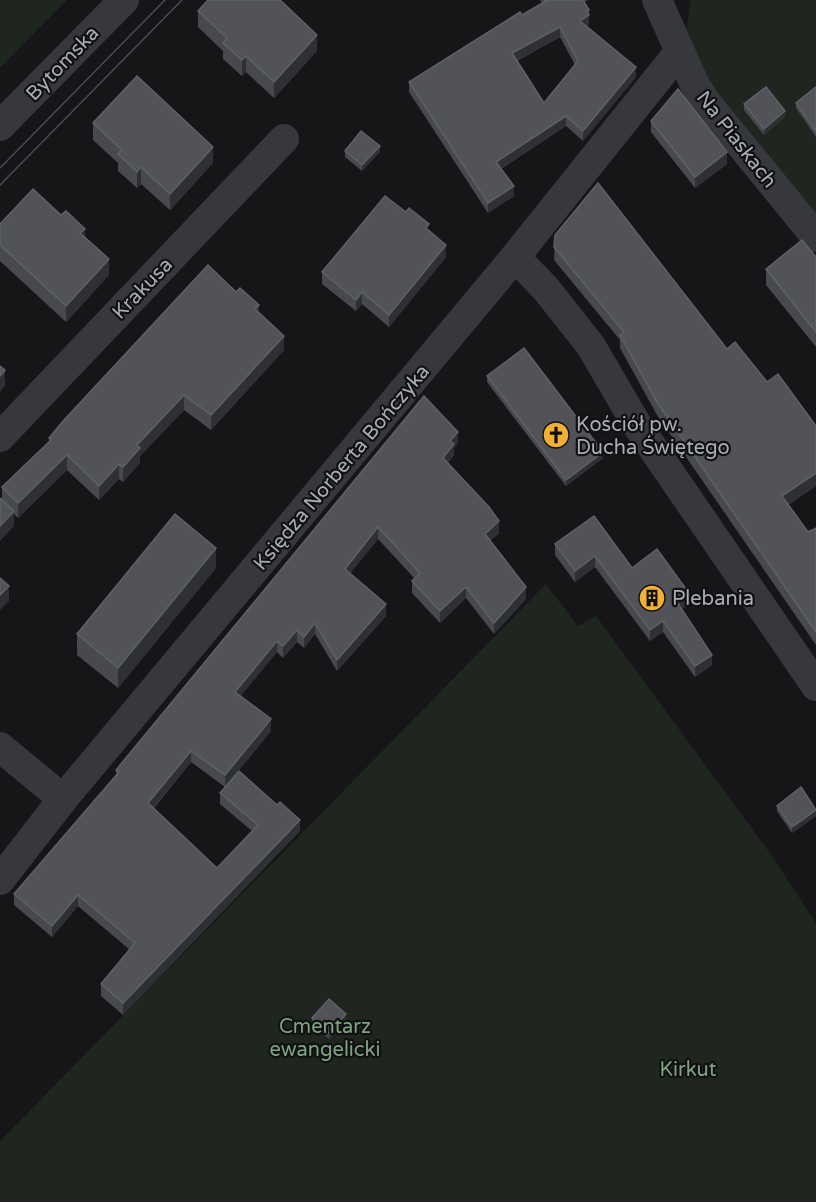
<svg xmlns="http://www.w3.org/2000/svg" width="816" height="1202" font-family="'Varela Round',sans-serif">
<style>
.green{fill:#1e261f}
.lines{fill:none;stroke-linecap:round;stroke-linejoin:round}
.minor{stroke:#37383d;stroke-width:30}
.tram{stroke:#4a4c52;stroke-width:1.5}
.wall{fill:#47494d;fill-rule:evenodd}
.shaded-wall{fill:#2f3033}
.building{fill:#525359;stroke:#5f6168;stroke-width:1.5;fill-rule:evenodd}
.labels{text-anchor:middle;stroke-width:4.5;stroke-linejoin:round;paint-order:stroke}
.street-label{font-size:20px;fill:#a8adb8;stroke:#111113}
.poi-label{font-size:20px;fill:#a8adb8;stroke:#111113;text-anchor:start}
.park-label{font-size:20px;fill:#7fa381;stroke:#111113}
</style>
<rect width="100%" height="100%" fill="#161618"/>
<g class="green">
<polygon points="0,0 67,0 0,68"/>
<polygon points="691,0 816,0 816,232 680,69"/>
<polygon points="546,584 578,626 596,616 772,856 816,923 816,1202 0,1202 0,1141"/>
</g>
<g class="lines">
<g class="minor">
<polyline points="657,0 694,83 705,101 816,237"/>
<polyline points="0,126 124,0"/>
<polyline points="515,257 546,289 591,346 637,425 816,686"/>
<polyline points="0,437 284,139"/>
<polyline points="0,747 63,799"/>
<polyline points="0,880 63,799 515,257 679,52"/>
</g>
<g class="tram">
<polyline points="0,168 165,0"/>
<polyline points="0,185 182,0"/>
</g>
</g>
<g class="wall">
<path d="M540,0H588L584,2L589,10V25L587,27L636,77L583,141L566,126L501,169L514,196L488,213L409,92V82L542,3ZM560,37L575,65L544,103L517,61Z"/>
<polygon points="198,11 317,51 274,98 246,72 242,76 223,59 223,51 198,27"/>
<polygon points="816,87 816,137 796,108 796,103"/>
<polygon points="744,104 785,117 764,135 744,110"/>
<polygon points="651,121 727,164 695,188 651,132"/>
<polygon points="93,123 213,163 170,210 141,184 137,188 118,171 118,163 93,140"/>
<polygon points="345,151 380,152 362,171 345,157"/>
<polygon points="0,224 85,237 109,275 66,322 0,261"/>
<polygon points="429,230 446,257 389,327 362,304 356,311 322,284 322,272"/>
<polygon points="555,235 727,349 767,382 816,426 816,486 788,505 808,532 816,528 816,645 657,415 620,348 620,340 554,260"/>
<polygon points="816,257 816,347 766,285 766,269"/>
<polygon points="259,313 284,350 211,430 184,410 140,456 140,463 123,482 119,479 99,500 67,470 18,518 14,514 14,526 2,500 2,487 49,442 49,438"/>
<polygon points="487,376 603,458 566,486 487,382"/>
<polygon points="458,443 454,448 454,455 448,463 499,533 490,541 526,599 494,634 466,598 440,623 412,593 412,581 415,579 378,539 350,573 386,616 337,671 315,634 304,648 297,642 283,658 277,652 240,696 271,731 225,787 191,762 154,808 217,868 252,831 220,804 220,793 300,831 123,1015 101,996 101,984 130,950 78,906 52,937 14,905 14,894 116,775 116,770"/>
<polygon points="555,544 632,568 689,604 682,609 712,665 695,677 663,632 650,641 595,567 575,582 555,555"/>
<polygon points="216,568 118,688 77,655 77,634"/>
<polygon points="777,806 816,809 816,816 792,833 777,811"/>
<polygon points="312,1018 346,1020 329,1039 312,1024"/>
</g>
<g class="shaded-wall">
<polygon points="589,10 589,25 580,31 580,21 587,11"/>
<polygon points="560,27 560,37 512,63 512,53"/>
<polygon points="317,35 317,51 274,98 274,82"/>
<polygon points="246,56 246,72 242,76 242,60"/>
<polygon points="636,67 636,77 583,141 583,131"/>
<polygon points="785,111 785,117 764,135 764,129"/>
<polygon points="566,116 566,126 496,172 496,162"/>
<polygon points="380,146 380,152 362,171 362,165"/>
<polygon points="213,147 213,163 170,210 170,194"/>
<polygon points="727,152 727,164 695,188 695,177"/>
<polygon points="141,167 141,184 137,188 137,172"/>
<polygon points="514,186 514,196 488,213 488,203"/>
<polygon points="85,229 85,245 80,233"/>
<polygon points="446,245 446,257 389,327 389,315"/>
<polygon points="109,259 109,275 66,322 66,306"/>
<polygon points="362,292 362,304 356,311 356,300"/>
<polygon points="259,305 259,320 255,309"/>
<polygon points="284,336 284,350 211,430 211,415"/>
<polygon points="5,370 5,386 0,392 0,376"/>
<polygon points="184,395 184,410 140,456 140,463 123,482 123,467 137,445"/>
<polygon points="458,432 458,443 454,448 454,455 443,469 443,458 450,441"/>
<polygon points="603,452 603,458 566,486 566,480"/>
<polygon points="67,455 67,470 18,518 18,503"/>
<polygon points="119,464 119,479 99,500 99,486"/>
<polygon points="816,473 816,486 782,509 782,496"/>
<polygon points="14,511 14,526 0,541 0,526"/>
<polygon points="499,521 499,533 485,546 485,534"/>
<polygon points="378,527 378,539 345,580 345,569"/>
<polygon points="216,548 216,568 118,688 118,668"/>
<polygon points="595,556 595,567 575,582 575,571"/>
<polygon points="9,586 9,601 0,610 0,595"/>
<polygon points="466,587 466,598 440,623 440,611"/>
<polygon points="526,587 526,599 494,634 494,623"/>
<polygon points="689,593 689,604 677,613 677,602"/>
<polygon points="386,604 386,616 337,671 337,660"/>
<polygon points="663,621 663,632 650,641 650,630"/>
<polygon points="315,623 315,634 304,648 304,637"/>
<polygon points="297,630 297,642 283,658 283,646"/>
<polygon points="277,641 277,652 235,703 235,692"/>
<polygon points="712,655 712,665 695,677 695,666"/>
<polygon points="271,719 271,731 225,787 225,775"/>
<polygon points="191,751 191,762 148,814 148,803"/>
<polygon points="816,810 816,816 792,833 792,827"/>
<polygon points="300,820 300,831 123,1015 123,1003"/>
<polygon points="78,895 78,906 52,937 52,926"/>
<polygon points="346,1014 346,1020 329,1039 329,1033"/>
</g>
<g class="building">
<polygon points="208,0 280,0 317,35 274,82 246,56 242,60 223,43 227,38 198,11"/>
<path d="M545,0H583L589,10L587,11L589,15L580,21L636,67L583,131L566,116L496,162L514,186L488,203L409,82L520,12L522,15L546,1ZM560,27L578,61L544,103L512,53Z"/>
<polygon points="137,76 213,147 170,194 141,167 137,172 118,154 122,150 93,123"/>
<polygon points="766,87 785,111 764,129 744,104"/>
<polygon points="816,87 816,131 796,103"/>
<polygon points="678,89 727,152 695,177 651,121"/>
<polygon points="361,131 380,146 362,165 345,151"/>
<polygon points="598,183 727,349 735,342 767,382 778,374 816,426 816,473 782,496 808,532 816,528 816,632 657,402 620,335 624,332 554,247 555,235"/>
<polygon points="33,189 61,215 66,211 85,229 80,233 109,259 66,306 0,245 0,224"/>
<polygon points="385,196 406,212 409,208 429,224 426,228 446,245 389,315 362,292 356,300 322,272"/>
<polygon points="802,240 816,257 816,332 766,269"/>
<polygon points="208,265 236,292 240,288 259,305 255,309 284,336 211,415 184,395 137,445 140,448 123,467 119,464 99,486 67,455 18,503 2,487 51,440 49,438 64,420"/>
<polygon points="524,348 603,452 566,480 487,376"/>
<polygon points="0,366 5,370 0,376"/>
<polygon points="424,396 458,432 450,441 454,444 443,458 489,507 499,521 485,534 526,587 494,623 466,587 440,611 412,581 420,573 378,527 345,569 386,604 337,660 315,623 304,637 297,630 283,646 277,641 235,692 271,719 225,775 191,751 148,803 217,868 258,825 220,793 239,771 277,805 280,802 300,820 123,1003 101,984 135,943 78,895 52,926 14,894 119,772 116,770"/>
<polygon points="0,498 14,511 0,526"/>
<polygon points="175,514 216,548 118,668 77,634"/>
<polygon points="594,516 632,568 657,549 689,593 677,602 712,655 695,666 663,621 650,630 595,556 575,571 555,544"/>
<polygon points="0,578 9,586 0,595"/>
<polygon points="801,787 816,810 792,827 777,806"/>
<polygon points="329,999 346,1014 329,1033 312,1018"/>
</g>
<defs>
<symbol id="church-disc" viewBox="-11 -11 22 22"><circle r="9.5" fill="#f2b134" stroke="#111113"/><path d="M-1.2-6h2.4v3.5h3.3v2.4h-3.3V6h-2.4V-.1h-3.3v-2.4h3.3Z" fill="#111"/></symbol>
<symbol id="building-disc" viewBox="-11 -11 22 22"><circle r="9.5" fill="#f2b134" stroke="#111113"/><path d="M-4-6H4V6H1V3H-1V6H-4ZM-2.5-4.3h1.7v1.8h-1.7ZM.8-4.3h1.7v1.8H.8ZM-2.5-1h1.7V.8h-1.7ZM.8-1h1.7V.8H.8Z" fill="#111"/></symbol>
</defs>
<g fill-rule="evenodd">
<use href="#church-disc" x="541" y="420" width="30" height="30"/>
<use href="#building-disc" x="637" y="583" width="30" height="30"/>
</g>
<g class="labels">
<g class="street-label">
<text transform="translate(62 63) rotate(-46)" y="7">Bytomska</text>
<text transform="translate(737 139) rotate(52)" y="7">Na Piaskach</text>
<text transform="translate(142 288) rotate(-46)" y="7">Krakusa</text>
<text transform="translate(341 467) rotate(-50)" y="7">Księdza Norberta Bończyka</text>
</g>
<g class="poi-label">
<text x="576" y="431">Kościół pw.<tspan x="576" dy="23">Ducha Świętego</tspan></text>
<text x="672" y="605">Plebania</text>
</g>
<g class="park-label">
<text x="325" y="1033">Cmentarz<tspan x="325" dy="23">ewangelicki</tspan></text>
<text x="688" y="1076">Kirkut</text>
</g>
</g>
</svg>
